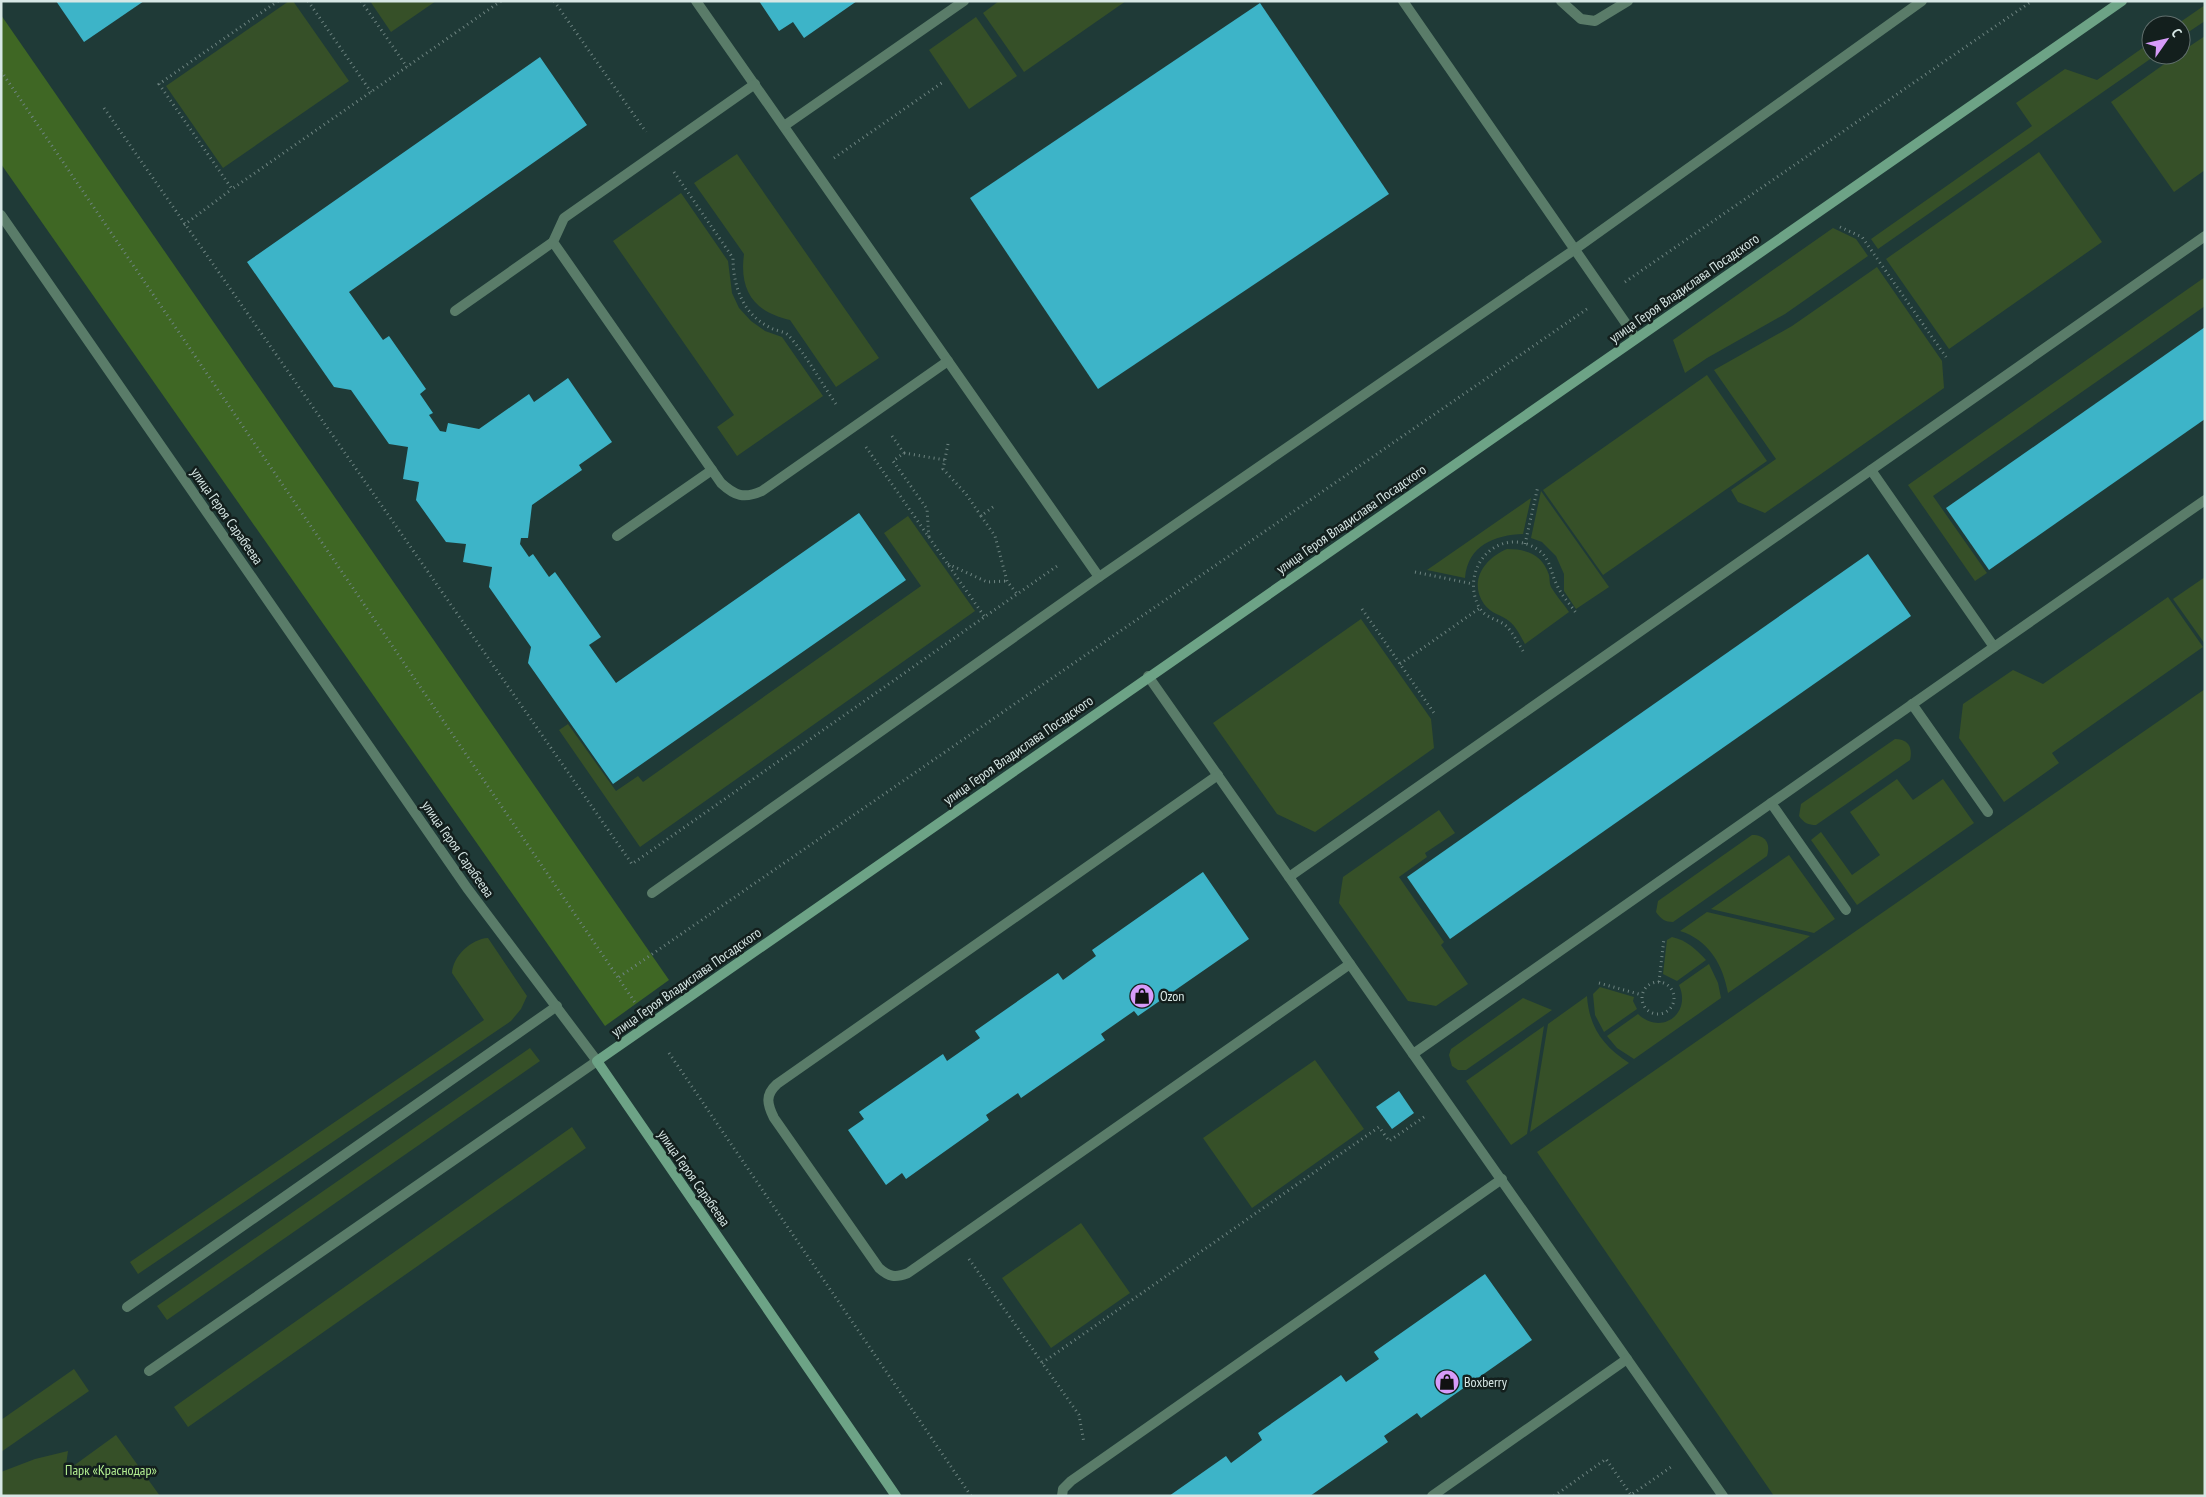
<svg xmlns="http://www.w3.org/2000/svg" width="2206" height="1497" font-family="'PT Sans Narrow',sans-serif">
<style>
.green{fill:#365028}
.forest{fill:#3f6724}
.building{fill:#3db4c8}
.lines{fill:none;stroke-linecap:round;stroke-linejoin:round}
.path{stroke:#6e8481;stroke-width:3;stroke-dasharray:1 4;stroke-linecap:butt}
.lane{stroke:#5a7c69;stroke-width:10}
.street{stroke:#5a7c69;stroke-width:10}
.secondary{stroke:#6da386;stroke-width:10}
.labels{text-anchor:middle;stroke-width:5;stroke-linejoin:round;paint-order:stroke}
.street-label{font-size:14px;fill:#d7e7e5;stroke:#131f1d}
.poi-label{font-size:14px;fill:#d7e7e5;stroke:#131f1d;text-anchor:start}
.park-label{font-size:14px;fill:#b4ef92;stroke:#131f1d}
</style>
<rect width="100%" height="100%" fill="#1f3a37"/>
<g class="green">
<polygon points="289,1 293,1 349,81 223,168 166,86"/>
<polygon points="370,1 436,1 391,32"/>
<polygon points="999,1 1126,1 1024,72 983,13"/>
<polygon points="2205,5 2205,21 2181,37 2181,25 2176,25"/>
<polygon points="976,17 1017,76 969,109 929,50"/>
<polygon points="2205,36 2205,170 2174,192 2111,102 2177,55 2181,55 2181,52"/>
<polygon points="2151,42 2151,55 2156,55 1878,249 1871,239 2032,126 2016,103 2065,69 2097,80"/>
<polygon points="2039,152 2102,242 1949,349 1886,259"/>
<path d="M737,154L879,358L836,387L790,320C754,312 739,291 744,254L694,183Z"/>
<polygon points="681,193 728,261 732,293 739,308 751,321 765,331 782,337 823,396 737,456 717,427 734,415 613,241"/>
<polygon points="1833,228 1856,239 1868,256 1785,314 1707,358 1685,373 1673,340"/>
<polygon points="1877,267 1942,361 1944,388 1765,513 1738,502 1731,490 1776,459 1714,370 1792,326"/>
<polygon points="2205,277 2205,306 1933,496 1987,573 1975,581 1908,485"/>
<polygon points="1707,375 1767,461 1603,575 1543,490"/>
<polygon points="1541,491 1609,587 1576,609 1564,591 1564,574 1556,556 1542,542 1531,538"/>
<path d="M1531,498L1523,534C1495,535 1468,545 1465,578L1427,570Z"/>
<polygon points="908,516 975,611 640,847 559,730 568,724 616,791 638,776 643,782 921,586 884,533"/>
<path d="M1507,549C1527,549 1543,555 1549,575C1550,579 1549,583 1551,587C1556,596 1564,604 1569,612L1525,644C1521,637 1516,626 1509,621C1502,615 1491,614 1484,604C1468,581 1485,558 1507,549Z"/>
<polygon points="2205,577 2205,644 2173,599"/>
<polygon points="2168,597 2203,647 2052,753 2059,763 2004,802 1959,738 1963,704 2013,670 2043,684"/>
<polygon points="1361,619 1431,719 1434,748 1315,832 1277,814 1213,723"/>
<polygon points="2205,689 2205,1496 1774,1496 1537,1152"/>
<path d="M1895,739C1908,739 1913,747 1910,760L1816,825C1808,825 1804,823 1799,816L1801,804Z"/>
<polygon points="1897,779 1913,800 1943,779 1974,823 1857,905 1811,840 1821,832 1852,875 1880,855 1850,812"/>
<polygon points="1439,810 1455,833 1425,853 1427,857 1399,877 1444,942 1441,945 1468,984 1436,1006 1408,1001 1339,903 1343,877"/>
<path d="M1752,835C1765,835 1771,843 1767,856L1673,922C1665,922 1661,919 1656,912L1658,901Z"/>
<polygon points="1789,855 1835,919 1814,933 1711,909"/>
<path d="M1707,912L1810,936L1728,993C1723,965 1709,940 1680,931Z"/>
<path d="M1672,937C1686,940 1696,949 1706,960L1677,981L1663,974L1667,940Z"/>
<path d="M488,938L527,996L521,1009L511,1021L138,1274L130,1262L484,1020L452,973C453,956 471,939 488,938Z"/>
<path d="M1709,964L1718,983L1721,998L1634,1059L1617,1048L1607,1036L1638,1014C1661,1036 1692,1014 1679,985Z"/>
<polygon points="1600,987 1634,997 1633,1001 1637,1009 1604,1032 1595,1015 1593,994"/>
<path d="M1587,996C1589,1027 1603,1046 1629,1063L1530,1132L1548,1024Z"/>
<polygon points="1523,998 1552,1010 1466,1070 1458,1070 1452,1066 1449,1055 1451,1049"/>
<polygon points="1544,1026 1527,1134 1511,1145 1466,1081"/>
<polygon points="530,1048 540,1061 167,1320 157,1306"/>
<polygon points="1315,1060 1364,1129 1252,1208 1203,1138"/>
<polygon points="572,1127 586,1148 188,1427 174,1407"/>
<polygon points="1081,1223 1130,1293 1051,1348 1002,1278"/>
<polygon points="74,1369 89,1391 1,1452 1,1420"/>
<polygon points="116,1435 160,1496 1,1496 1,1472 35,1459 68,1451 65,1472"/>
</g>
<polygon class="forest" points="1,15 669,980 605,1026 1,164"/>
<g class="building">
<polygon points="56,1 144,1 84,42"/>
<polygon points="759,1 857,1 804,38 793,22 779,31"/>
<polygon points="1260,3 1389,194 1098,389 970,198"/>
<polygon points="540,57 587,125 349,292 383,340 389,336 426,389 420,394 433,413 429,415 440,431 446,432 448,423 479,429 529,394 534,402 568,378 612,442 579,465 582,470 532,505 528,538 521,538 520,544 529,557 533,554 549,577 555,572 601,637 589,645 616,683 859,513 906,580 613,784 528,663 531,647 489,587 492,567 463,562 466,544 446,542 416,500 419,482 403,479 408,447 389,444 351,390 334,387 247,262"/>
<polygon points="2205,327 2205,419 1989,570 1946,508"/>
<polygon points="1868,554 1911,616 1450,939 1407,877"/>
<polygon points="1203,872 1249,939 1138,1016 1134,1011 1101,1034 1105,1040 1021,1098 1018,1093 986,1115 989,1120 906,1179 902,1173 886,1185 848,1130 864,1119 859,1112 943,1054 947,1061 980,1038 975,1031 1058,973 1063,980 1096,956 1092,950"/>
<polygon points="1399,1091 1414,1113 1392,1129 1376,1107"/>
<polygon points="1485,1274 1532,1340 1421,1418 1417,1413 1384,1436 1388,1442 1310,1496 1169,1496 1226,1456 1231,1463 1262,1440 1258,1433 1341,1375 1346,1382 1379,1359 1374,1352"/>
</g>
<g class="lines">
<g class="path">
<polyline points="278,1 159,84 232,189 501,1"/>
<polyline points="308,1 371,92"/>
<polyline points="361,1 407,67"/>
<polyline points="554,1 646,132"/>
<polyline points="1,71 636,1004"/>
<polyline points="104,108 632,864 1060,564"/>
<polyline points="834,158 943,82"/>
<path d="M674,172L733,258C733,286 743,315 771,328C776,331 784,331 788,335C806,354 823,386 838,407"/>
<polyline points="184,225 232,189"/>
<polyline points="1840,227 1862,237 1946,357"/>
<polyline points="1625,282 2032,1"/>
<polyline points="892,436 904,453 893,461 927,509 929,538"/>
<polyline points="948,444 943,469 966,494 981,516"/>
<polyline points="866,447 984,616"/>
<polyline points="904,453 945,460"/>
<polyline points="993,507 981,516 995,536 1007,581 1017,594"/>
<polyline points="1525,544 1538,486"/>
<polyline points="948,564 987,582 1007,581"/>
<polyline points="1415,572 1473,584"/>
<polyline points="1362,609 1434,713"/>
<path d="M1523,651C1518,643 1512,631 1505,625C1496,618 1485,619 1478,605C1460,567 1499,525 1537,549C1551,558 1550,572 1557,585C1561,595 1570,604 1576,613"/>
<polyline points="1400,664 1480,608"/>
<polyline points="619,977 1587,309"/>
<circle cx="1658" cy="998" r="16"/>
<polyline points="1659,982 1664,938"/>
<polyline points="1599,983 1642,995"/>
<polyline points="669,1053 971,1496"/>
<polyline points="969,1259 1079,1415 1084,1443"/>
<polyline points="1042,1363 1379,1127 1389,1141 1427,1115"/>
<polyline points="1554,1496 1606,1459 1631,1495 1671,1467"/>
</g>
<g class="lane">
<polyline points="696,1 1099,577"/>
<polyline points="1403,1 1636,338"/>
<polyline points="1561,1 1581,19 1595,21 1628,1"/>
<path d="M755,84L564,218L553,242L721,483C735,496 744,499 762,491L948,361"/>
<polyline points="784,126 964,1"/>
<polyline points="2205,236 1871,470 1994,647 2205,500"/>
<polyline points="455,311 553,242"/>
<polyline points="1871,470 1289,877 1413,1054 1994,647"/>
<polyline points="617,536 712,470"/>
<polyline points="1148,676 1289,877"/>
<polyline points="1912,704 1988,812"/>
<path d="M1218,775L777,1084C765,1095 767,1104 774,1118L879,1268C889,1277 895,1278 908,1273L1350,964"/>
<polyline points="1771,803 1846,910"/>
<polyline points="652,893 1099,577 1574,250 1922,1"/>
<polyline points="1413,1054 1723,1496"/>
<polyline points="127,1307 557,1006"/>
<polyline points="149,1371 597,1061"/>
<polyline points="1062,1496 1063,1489 1071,1481 1502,1179"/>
<polyline points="1432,1496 1627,1359"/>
</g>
<polyline class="street" points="1,215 467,888 597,1061"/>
<polyline class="secondary" points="896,1496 597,1061 2122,1"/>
</g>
<defs>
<symbol id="shop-disc" viewBox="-11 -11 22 22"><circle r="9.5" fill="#d79bf9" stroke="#131f1d"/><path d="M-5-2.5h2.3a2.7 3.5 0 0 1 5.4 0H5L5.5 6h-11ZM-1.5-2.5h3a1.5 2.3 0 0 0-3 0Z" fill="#111"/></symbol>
</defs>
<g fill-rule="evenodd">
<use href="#shop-disc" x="1128" y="982" width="28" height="28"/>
<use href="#shop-disc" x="1433" y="1368" width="28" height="28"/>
</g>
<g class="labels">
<g class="street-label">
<text transform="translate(1684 288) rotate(-35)" y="5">улица Героя Владислава Посадского</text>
<text transform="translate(227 516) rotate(55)" y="5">улица Героя Сарабеева</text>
<text transform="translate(1351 519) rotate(-35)" y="5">улица Героя Владислава Посадского</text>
<text transform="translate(1018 750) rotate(-35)" y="5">улица Героя Владислава Посадского</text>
<text transform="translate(458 849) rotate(55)" y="5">улица Героя Сарабеева</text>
<text transform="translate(686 982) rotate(-35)" y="5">улица Героя Владислава Посадского</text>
<text transform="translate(694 1178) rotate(55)" y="5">улица Героя Сарабеева</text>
</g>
<g class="poi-label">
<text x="1160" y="1001">Ozon</text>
<text x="1464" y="1387">Boxberry</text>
</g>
<g class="park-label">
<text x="111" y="1475">Парк «Краснодар»</text>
</g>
</g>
<rect width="2206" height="1497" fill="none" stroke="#d7e7e5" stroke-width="5"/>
<g transform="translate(2166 40) rotate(56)"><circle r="24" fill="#131f1d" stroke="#616f6d"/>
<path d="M0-4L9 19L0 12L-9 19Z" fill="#d79bf9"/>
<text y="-8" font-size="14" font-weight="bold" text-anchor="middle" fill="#d7e7e5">С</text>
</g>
</svg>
